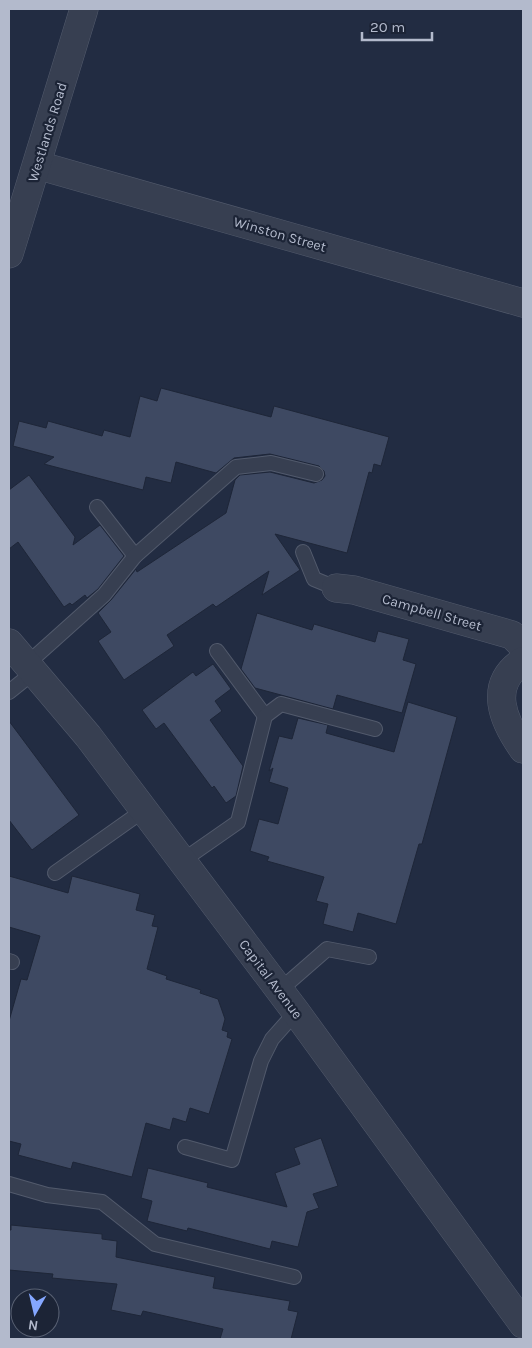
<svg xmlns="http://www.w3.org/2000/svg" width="532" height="1348" font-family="Karla,sans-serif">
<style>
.building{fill:#3e4962;stroke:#1e2638}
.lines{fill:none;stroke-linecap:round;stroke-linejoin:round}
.lane-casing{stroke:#525a6c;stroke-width:16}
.street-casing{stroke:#525a6c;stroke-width:29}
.lane{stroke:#373f51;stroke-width:14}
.street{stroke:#373f51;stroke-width:28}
.labels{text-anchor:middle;stroke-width:4.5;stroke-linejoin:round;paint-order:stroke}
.street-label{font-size:14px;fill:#b3bacc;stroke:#1c2436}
</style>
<rect width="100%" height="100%" fill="#222c42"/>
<g class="building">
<polygon points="161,388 271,417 274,406 389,437 381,466 374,464 372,473 369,472 347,553 275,534 300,570 262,595 269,571 216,607 213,604 167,635 174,646 124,680 98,641 111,632 98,613 111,600 136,569 137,572 226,513 235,480 240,475 270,472 314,483 322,480 325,476 324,471 319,466 270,454 234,458 216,473 176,462 171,483 146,477 143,490 44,464 54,457 13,446 19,421 46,428 48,421 102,436 104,430 130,437 140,396 157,401"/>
<polygon points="29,475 75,537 73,545 100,525 124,556 98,589 87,598 85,595 72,605 70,603 64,607 18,542 9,549 9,490"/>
<polygon points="257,613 312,630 314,624 375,642 378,631 409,639 403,660 416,664 402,713 337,695 333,709 255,688 241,669"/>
<polygon points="213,664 231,689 215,701 222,711 210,720 243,766 236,796 226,803 214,786 212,788 164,723 156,729 142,710 193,672 196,676"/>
<polygon points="408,702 457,717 422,844 419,844 396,924 358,913 353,932 323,924 328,904 316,901 324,877 267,861 269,857 250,851 259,819 278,824 288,788 269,782 273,768 269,771 279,736 292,739 298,718 328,725 326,733 394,752"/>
<polygon points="9,721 79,815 32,850 9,820"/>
<polygon points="9,876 68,893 72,876 140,894 136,910 155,915 152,926 158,927 147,969 167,976 166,979 201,990 200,993 218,999 225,1019 222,1030 228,1032 227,1037 232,1039 209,1114 190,1108 186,1122 173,1118 170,1130 146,1123 132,1177 73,1162 71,1169 18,1155 21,1144 9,1141 9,1021 21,979 27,980 40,936 9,927"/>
<polygon points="321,1138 338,1186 313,1194 319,1208 307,1212 298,1247 272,1241 270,1249 188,1228 187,1231 147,1221 152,1201 141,1198 148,1168 208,1183 207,1187 287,1207 275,1173 300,1164 294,1148"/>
<polygon points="11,1225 102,1234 102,1239 117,1241 116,1257 215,1277 213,1288 290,1301 288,1310 298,1312 291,1339 220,1339 223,1329 143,1311 141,1316 111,1310 117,1284 52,1278 53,1274 9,1270 9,1230 11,1230"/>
</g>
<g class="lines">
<defs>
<g id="lane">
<polyline points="97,507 135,556"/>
<polyline points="303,552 314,579 336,588"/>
<polyline points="217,651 265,716"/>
<polyline points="27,664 104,595 135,556 236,467 271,463 316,474"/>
<polyline points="9,692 34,672"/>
<polyline points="182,861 238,822 265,716 281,704 375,729"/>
<polyline points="55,873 144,810"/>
<polyline points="9,961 12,962"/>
<polyline points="280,990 327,949 369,957"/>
<polyline points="185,1147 232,1160 261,1061 272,1039 296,1012"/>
<polyline points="9,1184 47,1195 102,1202 155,1244 294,1277"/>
</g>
<g id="street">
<polyline points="37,165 523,303"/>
<polyline points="9,254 84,9"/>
<polyline points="336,588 354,590 512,635 523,646"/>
<polyline points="9,643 88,736 296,1012 523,1324"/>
<path d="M523,661C487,685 503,721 523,749"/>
</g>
</defs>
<use href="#lane" class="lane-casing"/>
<use href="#street" class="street-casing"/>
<use href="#lane" class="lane"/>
<use href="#street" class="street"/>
</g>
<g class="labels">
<g class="street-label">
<text transform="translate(47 132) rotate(-73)" y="5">Westlands Road</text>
<text transform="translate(280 234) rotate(16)" y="5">Winston Street</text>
<text transform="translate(432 612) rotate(16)" y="5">Campbell Street</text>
<text transform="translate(271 979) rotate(53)" y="5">Capital Avenue</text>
</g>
</g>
<rect width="532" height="1348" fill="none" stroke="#b3bacc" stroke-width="20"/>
<g transform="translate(35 1313) rotate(188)"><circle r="24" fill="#1c2436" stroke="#586072"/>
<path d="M0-4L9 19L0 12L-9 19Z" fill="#85a7ff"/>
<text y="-8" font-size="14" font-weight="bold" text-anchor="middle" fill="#b3bacc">N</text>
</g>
<path d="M362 32v8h70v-8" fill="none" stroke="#b3bacc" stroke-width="2.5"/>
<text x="370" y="32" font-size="15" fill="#b3bacc" stroke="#1c2436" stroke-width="4" paint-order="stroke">20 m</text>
</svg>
